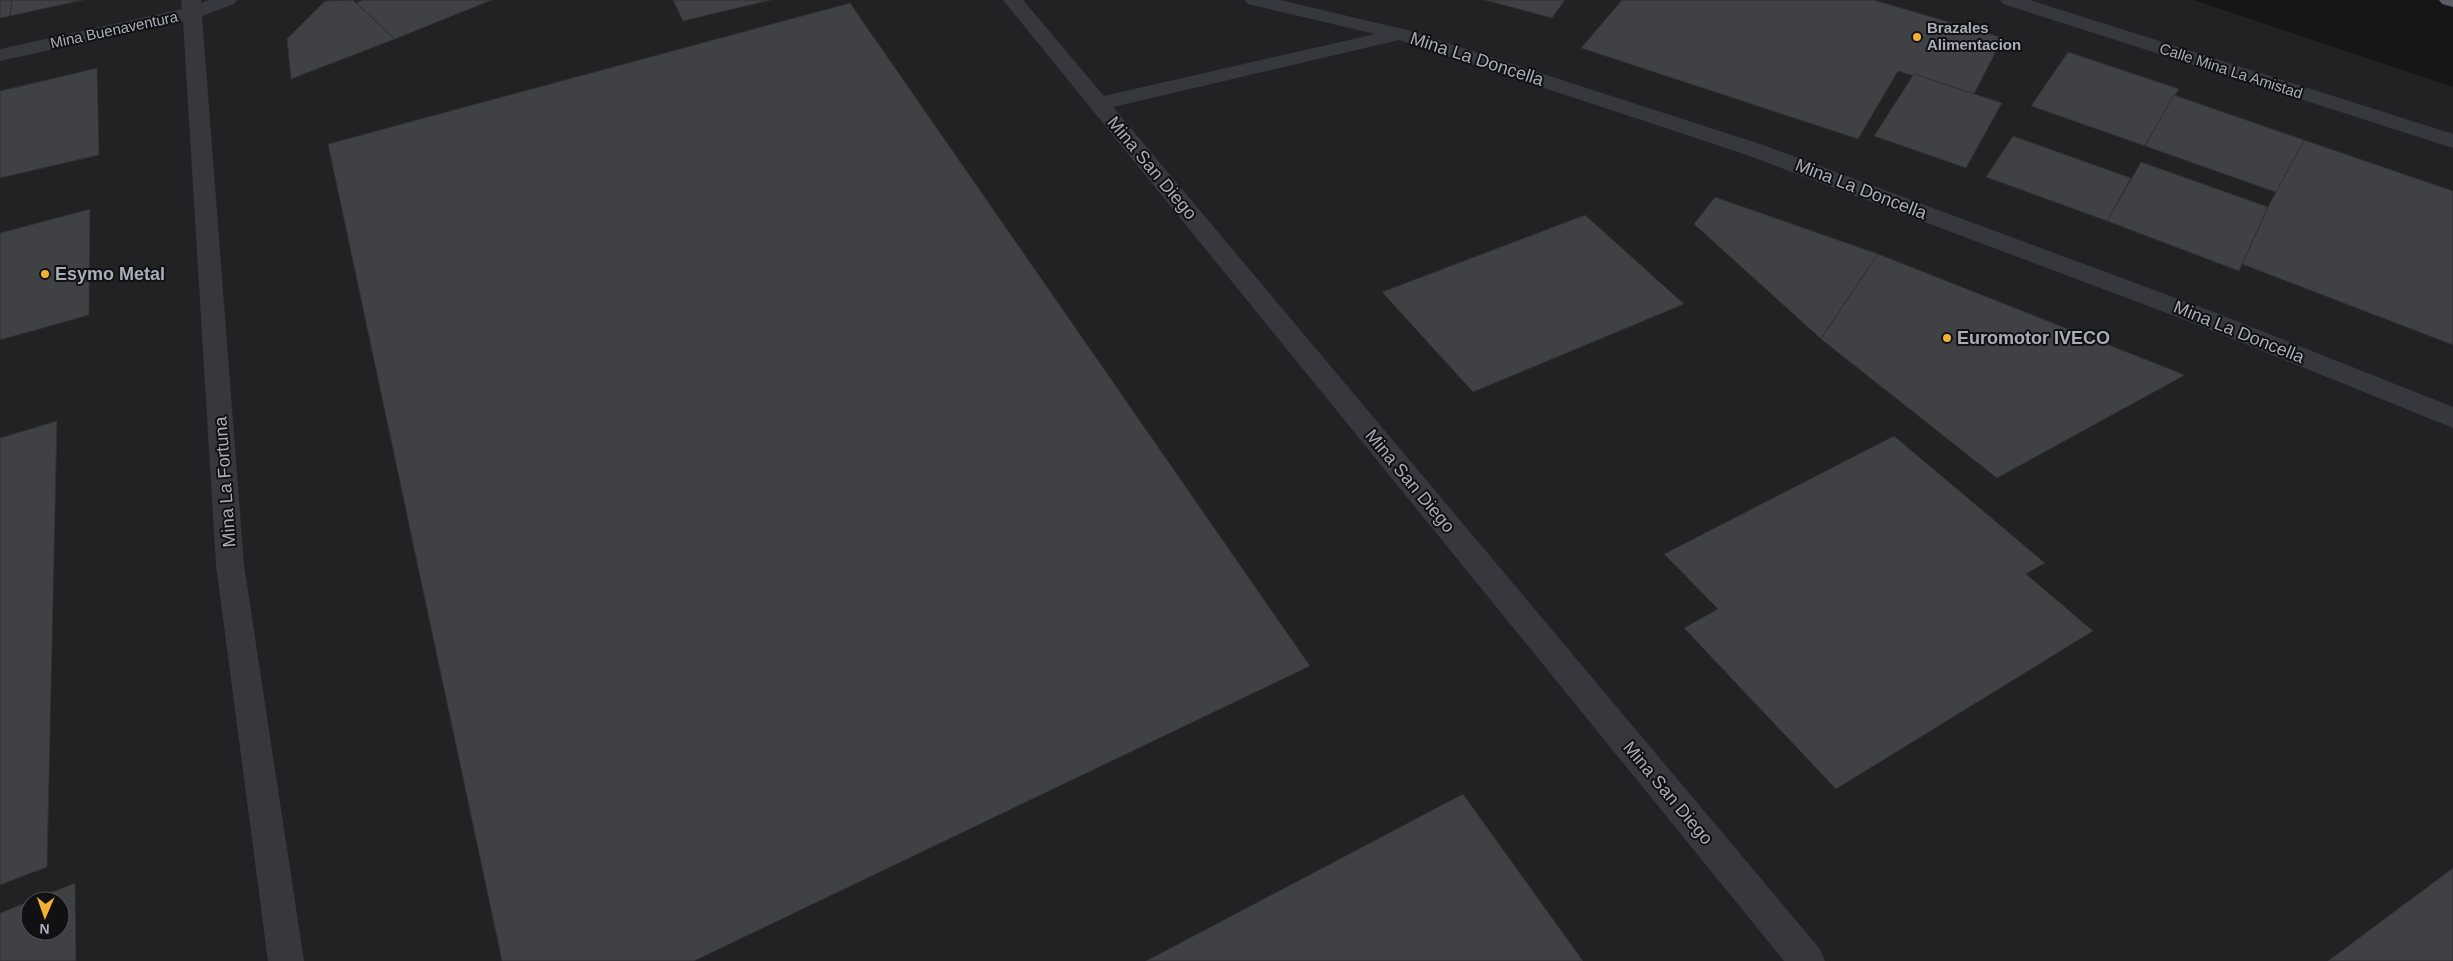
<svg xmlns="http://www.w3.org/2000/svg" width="2453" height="961" font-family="Arial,sans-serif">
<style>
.built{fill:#222225;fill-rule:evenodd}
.building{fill:#404145;stroke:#303034}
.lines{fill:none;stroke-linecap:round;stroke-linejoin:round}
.minor{fill:#37383d;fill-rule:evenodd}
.trunk{fill:#5b5e65;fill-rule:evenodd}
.poi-dot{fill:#f2b134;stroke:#111113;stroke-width:2}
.labels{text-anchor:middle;stroke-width:4;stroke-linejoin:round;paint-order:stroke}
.far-poi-label{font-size:15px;font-weight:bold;fill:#a8adb8;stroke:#111113;text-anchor:start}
.far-street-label{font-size:15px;fill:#a8adb8;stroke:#111113}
.street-label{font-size:18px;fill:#a8adb8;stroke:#111113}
.poi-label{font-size:18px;font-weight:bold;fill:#a8adb8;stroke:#111113;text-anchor:start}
</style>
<rect width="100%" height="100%" fill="#161618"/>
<path class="built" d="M0,0H2194L2453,87V961H0ZM30,901H60V931H30Z"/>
<g class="building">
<polygon points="0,0 12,0 10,16 0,18"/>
<polygon points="12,0 83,0 10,16"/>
<polygon points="353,0 395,39 291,79 287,39 325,1"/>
<polygon points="363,0 492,0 395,39 356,3"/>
<polygon points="673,0 771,0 683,21"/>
<polygon points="1484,0 1565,0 1552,18"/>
<polygon points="1622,0 1874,0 2003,38 1974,94 1898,71 1858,139 1581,48"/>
<polygon points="850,3 1310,666 694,961 502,961 328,144"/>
<polygon points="2068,52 2179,89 2145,146 2031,106"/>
<polygon points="97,68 99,155 0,178 0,91"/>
<polygon points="1914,74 2002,103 1966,168 1874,136"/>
<polygon points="2174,95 2304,140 2278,193 2145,146"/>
<polygon points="2013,136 2131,178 2107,221 1986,177"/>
<polygon points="2304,140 2453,191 2453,345 2242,264 2268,207"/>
<polygon points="2141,162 2268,207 2239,271 2107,221"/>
<polygon points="1715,197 1878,254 1821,339 1694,224"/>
<polygon points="90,209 89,315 0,340 0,233"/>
<polygon points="1585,215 1684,304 1473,392 1382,292"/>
<polygon points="1878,254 2185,375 1997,478 1821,339"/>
<polygon points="57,421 47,867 0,885 0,438"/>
<polygon points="1894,436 2045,563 2026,574 2093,631 1836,789 1684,628 1718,609 1664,554"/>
<polygon points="1463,794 1583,961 1146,961"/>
<polygon points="2453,868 2453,961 2328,961"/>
<polygon points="75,883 76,961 0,961 0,913 30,901 30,931 60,931 60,901 30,901"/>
</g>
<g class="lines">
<g class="minor">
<polygon points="181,0 201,0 201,3 209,0 237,0 234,4 202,16 244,565 304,961 268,961 216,565 183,21 0,61 0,49 182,9"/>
<polygon points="1003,0 1023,0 1104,96 1375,34 1248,4 1245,0 1280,0 1407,30 1763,145 2211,311 2453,407 2453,428 2193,323 1747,155 1399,40 1113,107 1820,949 1825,961 1784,961"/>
<polygon points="2000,0 2030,0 2453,134 2453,148 2003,4"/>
</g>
<polygon class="trunk" points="2439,0 2453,0 2453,7 2442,4"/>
</g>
<g class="poi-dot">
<circle cx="1917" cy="37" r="5"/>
<circle cx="45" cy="274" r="5"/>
<circle cx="1947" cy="338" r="5"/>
</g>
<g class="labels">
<g class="far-poi-label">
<text x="1927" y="33">Brazales<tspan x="1927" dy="17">Alimentacion</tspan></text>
</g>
<g class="far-street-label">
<text transform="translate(114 30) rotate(-12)" y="5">Mina Buenaventura</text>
<text transform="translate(2231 71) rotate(18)" y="5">Calle Mina La Amistad</text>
</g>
<g class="street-label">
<text transform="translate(1477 59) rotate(18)" y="6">Mina La Doncella</text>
<text transform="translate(1152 168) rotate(50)" y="6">Mina San Diego</text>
<text transform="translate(1861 189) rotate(21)" y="6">Mina La Doncella</text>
<text transform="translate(2239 332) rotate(22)" y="6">Mina La Doncella</text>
<text transform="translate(1410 481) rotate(50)" y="6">Mina San Diego</text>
<text transform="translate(225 482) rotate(-94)" y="6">Mina La Fortuna</text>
<text transform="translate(1668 793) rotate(50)" y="6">Mina San Diego</text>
</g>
<g class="poi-label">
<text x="55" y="280">Esymo Metal</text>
<text x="1957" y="344">Euromotor IVECO</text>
</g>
</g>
<g transform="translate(45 916) rotate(182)"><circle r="24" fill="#111113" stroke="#4d4f55"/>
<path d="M0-4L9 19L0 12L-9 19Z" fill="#f2b134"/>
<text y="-8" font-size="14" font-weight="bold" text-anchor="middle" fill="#a8adb8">N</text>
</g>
</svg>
